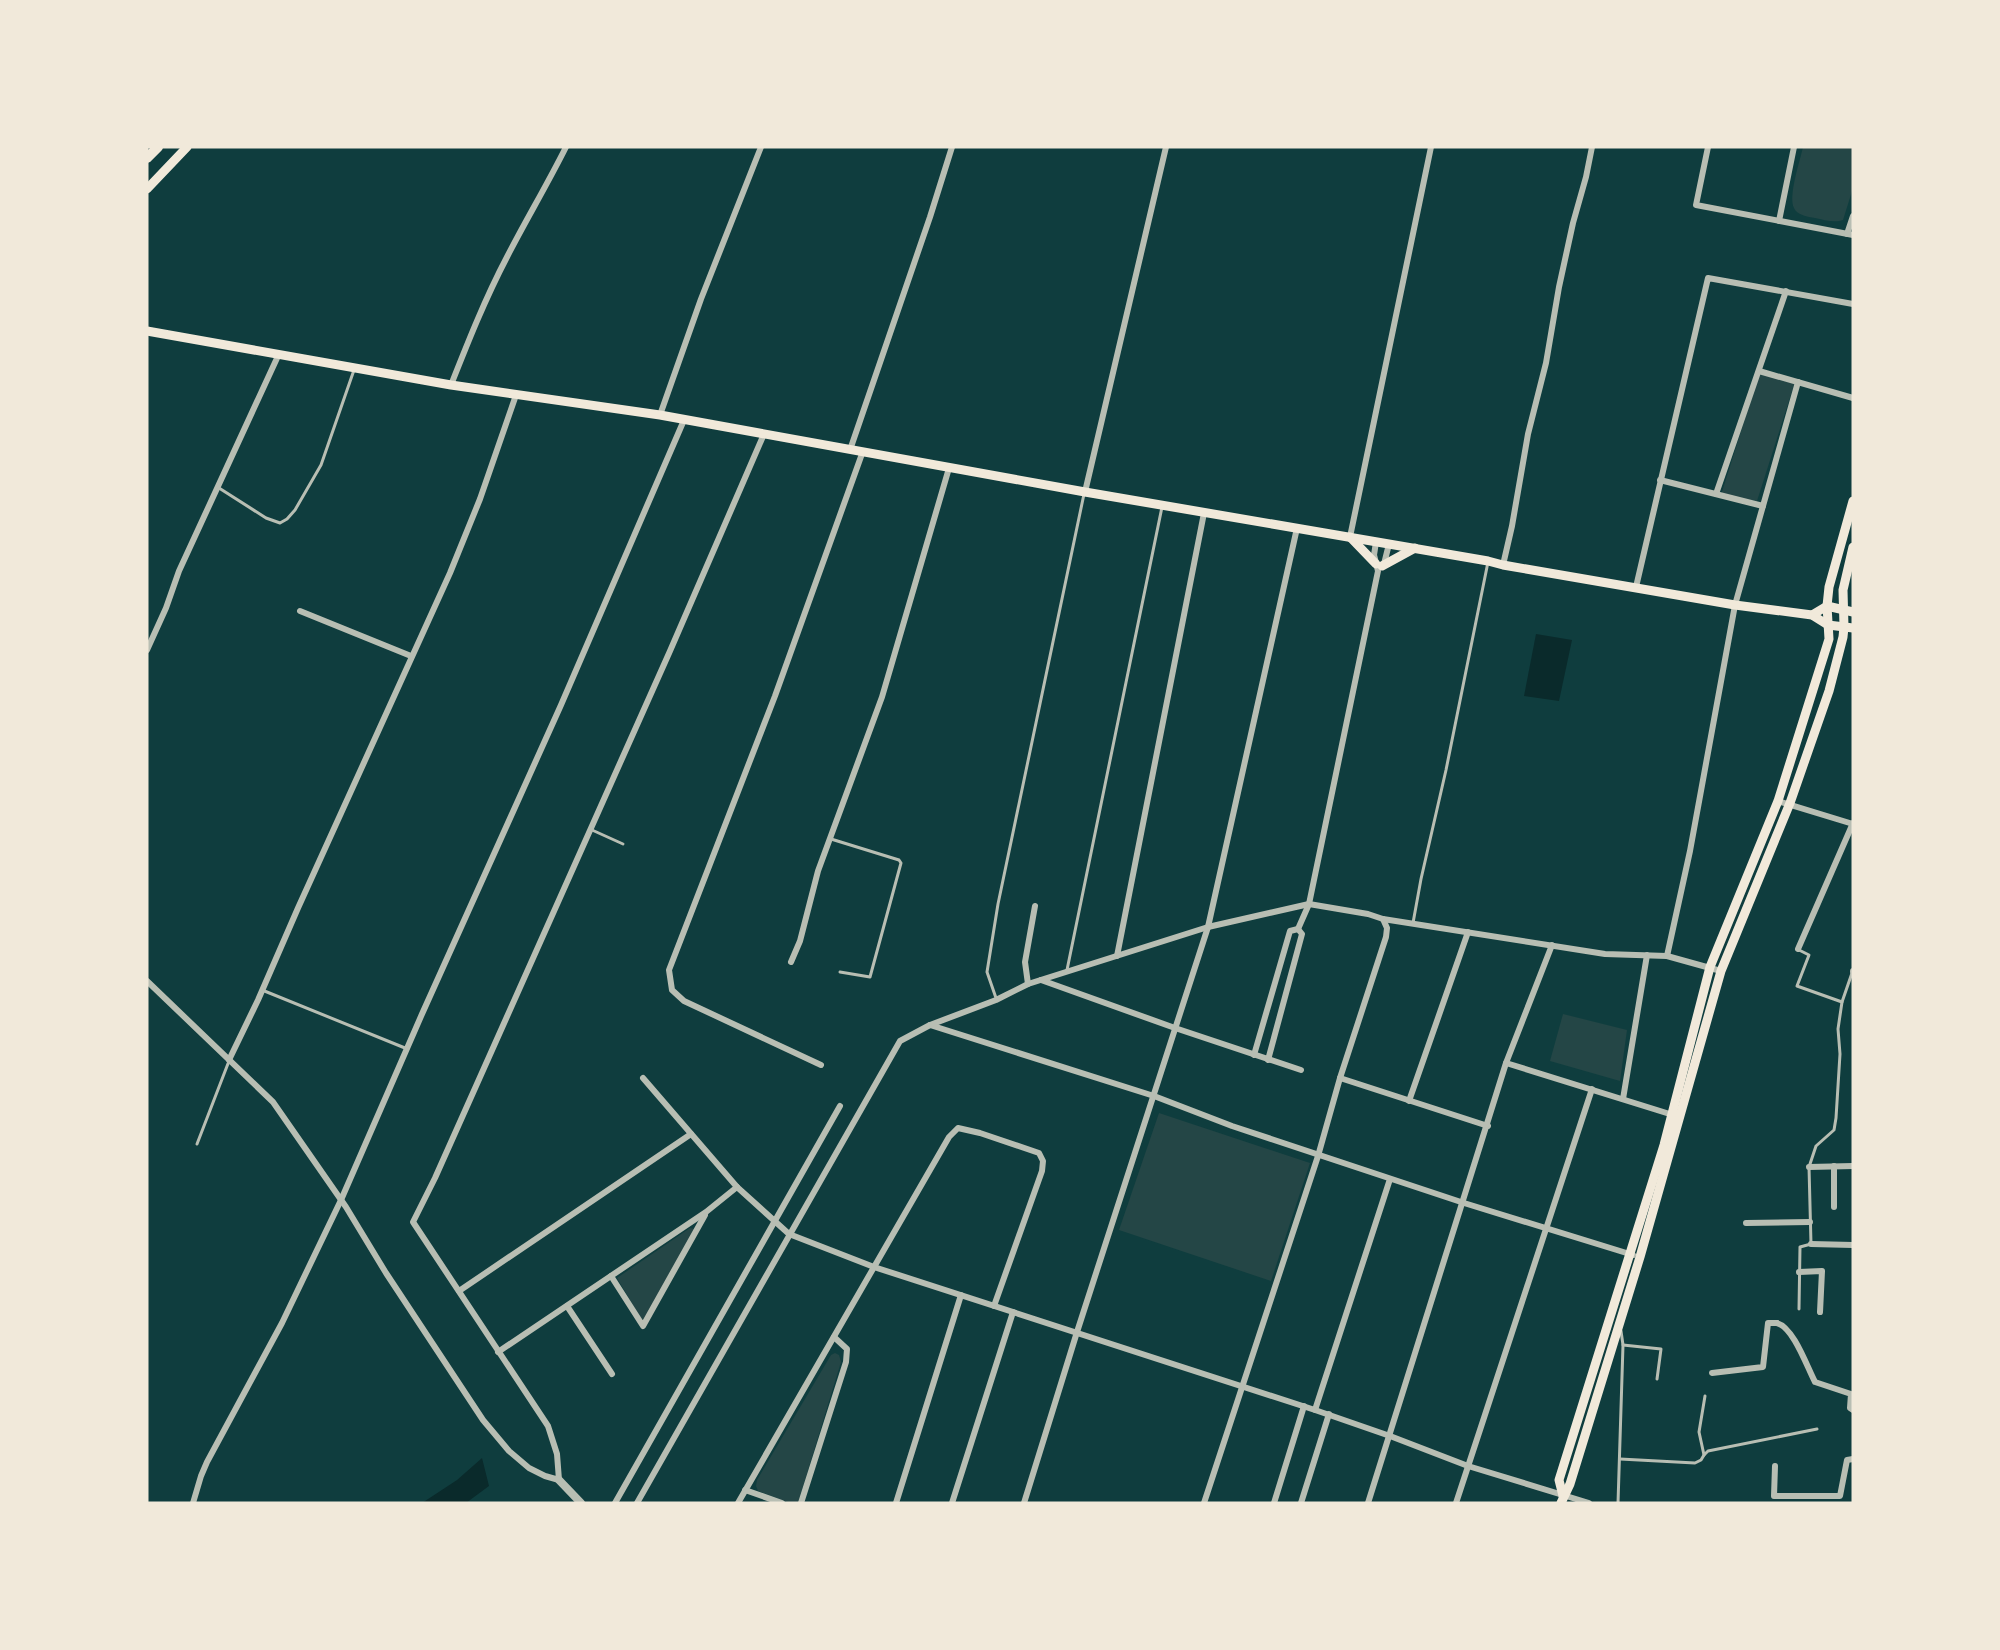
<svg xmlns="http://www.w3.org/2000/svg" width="2000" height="1650" font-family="'DM Sans',sans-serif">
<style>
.green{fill:#244646}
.water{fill:#0a2a2b}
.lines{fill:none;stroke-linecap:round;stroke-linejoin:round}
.service{stroke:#b8beb3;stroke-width:3}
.minor{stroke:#b8beb3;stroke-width:6}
.tertiary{stroke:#b8beb3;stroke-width:8}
.secondary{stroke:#f1e9da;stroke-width:9}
.primary{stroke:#f1e9da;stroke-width:9}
.trunk{stroke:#f1e9da;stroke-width:10}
</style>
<rect width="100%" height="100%" fill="#0f3d3e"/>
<g class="green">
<path d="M1803,147H1853V188L1843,220C1835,223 1824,220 1815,218C1808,217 1797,215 1794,208C1788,196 1800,161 1803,147Z"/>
<polygon points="1759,374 1795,382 1757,501 1721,495"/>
<polygon points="1563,1014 1627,1030 1620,1081 1550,1061"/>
<polygon points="1159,1113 1310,1163 1271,1281 1119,1230"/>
<polygon points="690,1228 695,1229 643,1322 617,1278"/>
<polygon points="835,1353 839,1355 841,1362 798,1503 790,1503 758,1491 756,1486 757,1480 831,1355"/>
</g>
<g class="water">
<polygon points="1536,634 1572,640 1559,701 1524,696"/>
<polygon points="482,1458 489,1486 466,1503 422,1503 457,1480"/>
</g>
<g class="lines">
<g class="service">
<polyline points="219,488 266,518 280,523 287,519 295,510 321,465 354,370"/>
<polyline points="592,830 623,844"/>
<polyline points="831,839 899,860 901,863 870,977 840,972"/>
<polyline points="1413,923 1421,879 1446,770 1488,562"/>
<polyline points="1799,950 1809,955 1797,986 1842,1002"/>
<polyline points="1067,970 1162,507"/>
<polyline points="262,990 405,1048"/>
<polyline points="996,998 987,972 998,904 1084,494"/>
<polyline points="197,1144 229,1061"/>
<polyline points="1799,1309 1800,1247 1811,1244 1809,1167 1816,1146 1834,1130 1836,1118 1840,1054 1838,1029 1842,1002 1852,973"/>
<polyline points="1623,1345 1661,1349 1657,1379"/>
<polyline points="1704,1455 1708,1451 1817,1429"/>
<polyline points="1620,1459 1695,1463 1701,1460 1704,1455 1699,1432 1705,1396"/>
<polyline points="1618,1503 1623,1345 1621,1331"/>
</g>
<g class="minor">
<polyline points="1708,147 1696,205 1853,235"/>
<polyline points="1779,221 1794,147"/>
<polyline points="1847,234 1853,216"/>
<polyline points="1759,371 1853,398"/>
<path d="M451,385C468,342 485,299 507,257C526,220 547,185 566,147"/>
<polyline points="660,415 701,299 761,147"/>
<polyline points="850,450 930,217 952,147"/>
<polyline points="1660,480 1763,506"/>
<polyline points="1085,492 1166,147"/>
<polyline points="1716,494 1786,291"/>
<polyline points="1350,537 1431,147"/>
<polyline points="1384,564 1389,544"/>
<polyline points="1503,565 1512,526 1528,434 1546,363 1559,287 1573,223 1586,177 1592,147"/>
<polyline points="1636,587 1708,278 1853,304"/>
<polyline points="300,611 411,656"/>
<polyline points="147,650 166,608 179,571 278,356"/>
<polyline points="1778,801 1853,824"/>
<polyline points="1298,929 1309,904 1378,571 1374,555 1376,542"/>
<polyline points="1798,949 1853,823"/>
<polyline points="1117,956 1204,513"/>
<polyline points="1667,956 1690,851 1735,605 1798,382"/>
<polyline points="791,962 800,941 818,871 882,697 949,468"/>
<polyline points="1853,972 1853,971"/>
<polyline points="1041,980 1175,1028 1301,1070"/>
<polyline points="147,981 273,1102 346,1207 386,1273 483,1420 509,1451 529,1468 545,1476 559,1480 557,1454 548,1426 413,1222 435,1178 670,651 764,434"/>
<polyline points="1028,984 1025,962 1035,906"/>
<polyline points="930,1025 1154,1096 1232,1126 1464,1203 1633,1255"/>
<polyline points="1254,1055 1290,931 1298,929"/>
<polyline points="229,1060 258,1000 298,908 450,573 480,499 516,395"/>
<polyline points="1268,1060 1302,934 1298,929"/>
<polyline points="1506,1063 1673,1115"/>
<polyline points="821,1065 684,1001 672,990 669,970 775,696 863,451"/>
<polyline points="643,1078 737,1187 789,1234 874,1267 1315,1410 1390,1436 1468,1466 1589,1503"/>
<polyline points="1340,1078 1488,1126"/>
<polyline points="1623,1099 1647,955"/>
<polyline points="1409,1101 1468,932"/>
<polyline points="1809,1167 1853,1166"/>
<polyline points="1834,1207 1834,1166"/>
<polyline points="1746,1223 1810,1222"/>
<polyline points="1811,1244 1853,1245"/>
<polyline points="1799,1272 1822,1271 1820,1312"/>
<polyline points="611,1276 643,1326 705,1215"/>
<polyline points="459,1291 691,1134"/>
<polyline points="567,1306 612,1374"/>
<polyline points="498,1352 706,1212 737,1187"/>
<path d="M1712,1373L1763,1367L1768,1323C1769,1323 1776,1323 1777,1323C1794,1328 1807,1367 1815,1382L1851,1394L1850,1408L1853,1410"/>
<polyline points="1315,1410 1390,1179"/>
<polyline points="1775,1466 1774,1496 1840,1496 1847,1460 1853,1459"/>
<polyline points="745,1490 782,1503"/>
<polyline points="193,1503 201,1476 207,1462 282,1323 341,1200 422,1014 561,705 684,420"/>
<polyline points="615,1503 840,1106"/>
<polyline points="637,1503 900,1041 930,1025 996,1000 1028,984 1208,927 1309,904 1368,914 1383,919 1605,954 1667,956 1721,971"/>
<polyline points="738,1503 949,1137 958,1128 980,1133 1039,1153 1043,1161 1042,1171 994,1306"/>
<polyline points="801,1503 846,1362 847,1349 834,1337"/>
<polyline points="896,1503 961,1295"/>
<polyline points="952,1503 1013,1312"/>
<polyline points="1024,1503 1077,1332 1208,927 1297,528"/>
<polyline points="1204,1503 1318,1156 1340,1078 1386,937 1387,928 1383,919"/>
<polyline points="1274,1503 1304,1406"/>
<polyline points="1301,1503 1329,1414"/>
<polyline points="1368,1503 1506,1063 1552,945"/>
<polyline points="1456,1503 1592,1089"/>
</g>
<polyline class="tertiary" points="559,1480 581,1503"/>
<g class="secondary">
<polyline points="1350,537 1376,564"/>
<polyline points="1382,566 1415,548"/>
<polyline points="1563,1496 1559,1480 1664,1145 1710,967 1778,801 1829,639 1827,606 1829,587 1853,501"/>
<polyline points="1561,1503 1570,1484 1640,1257 1721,971 1790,803 1829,691 1843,637 1844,627 1843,590 1853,547"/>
</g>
<g class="primary">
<polyline points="147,189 187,147"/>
<polyline points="147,331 451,385 660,415 1085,492 1488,561 1503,565 1735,605 1812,615 1828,625 1853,628"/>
<polyline points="1812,615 1827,606 1853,612"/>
</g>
<polyline class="trunk" points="147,158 158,147"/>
</g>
<rect width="2000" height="1650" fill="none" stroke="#f1e9da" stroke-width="297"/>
</svg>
